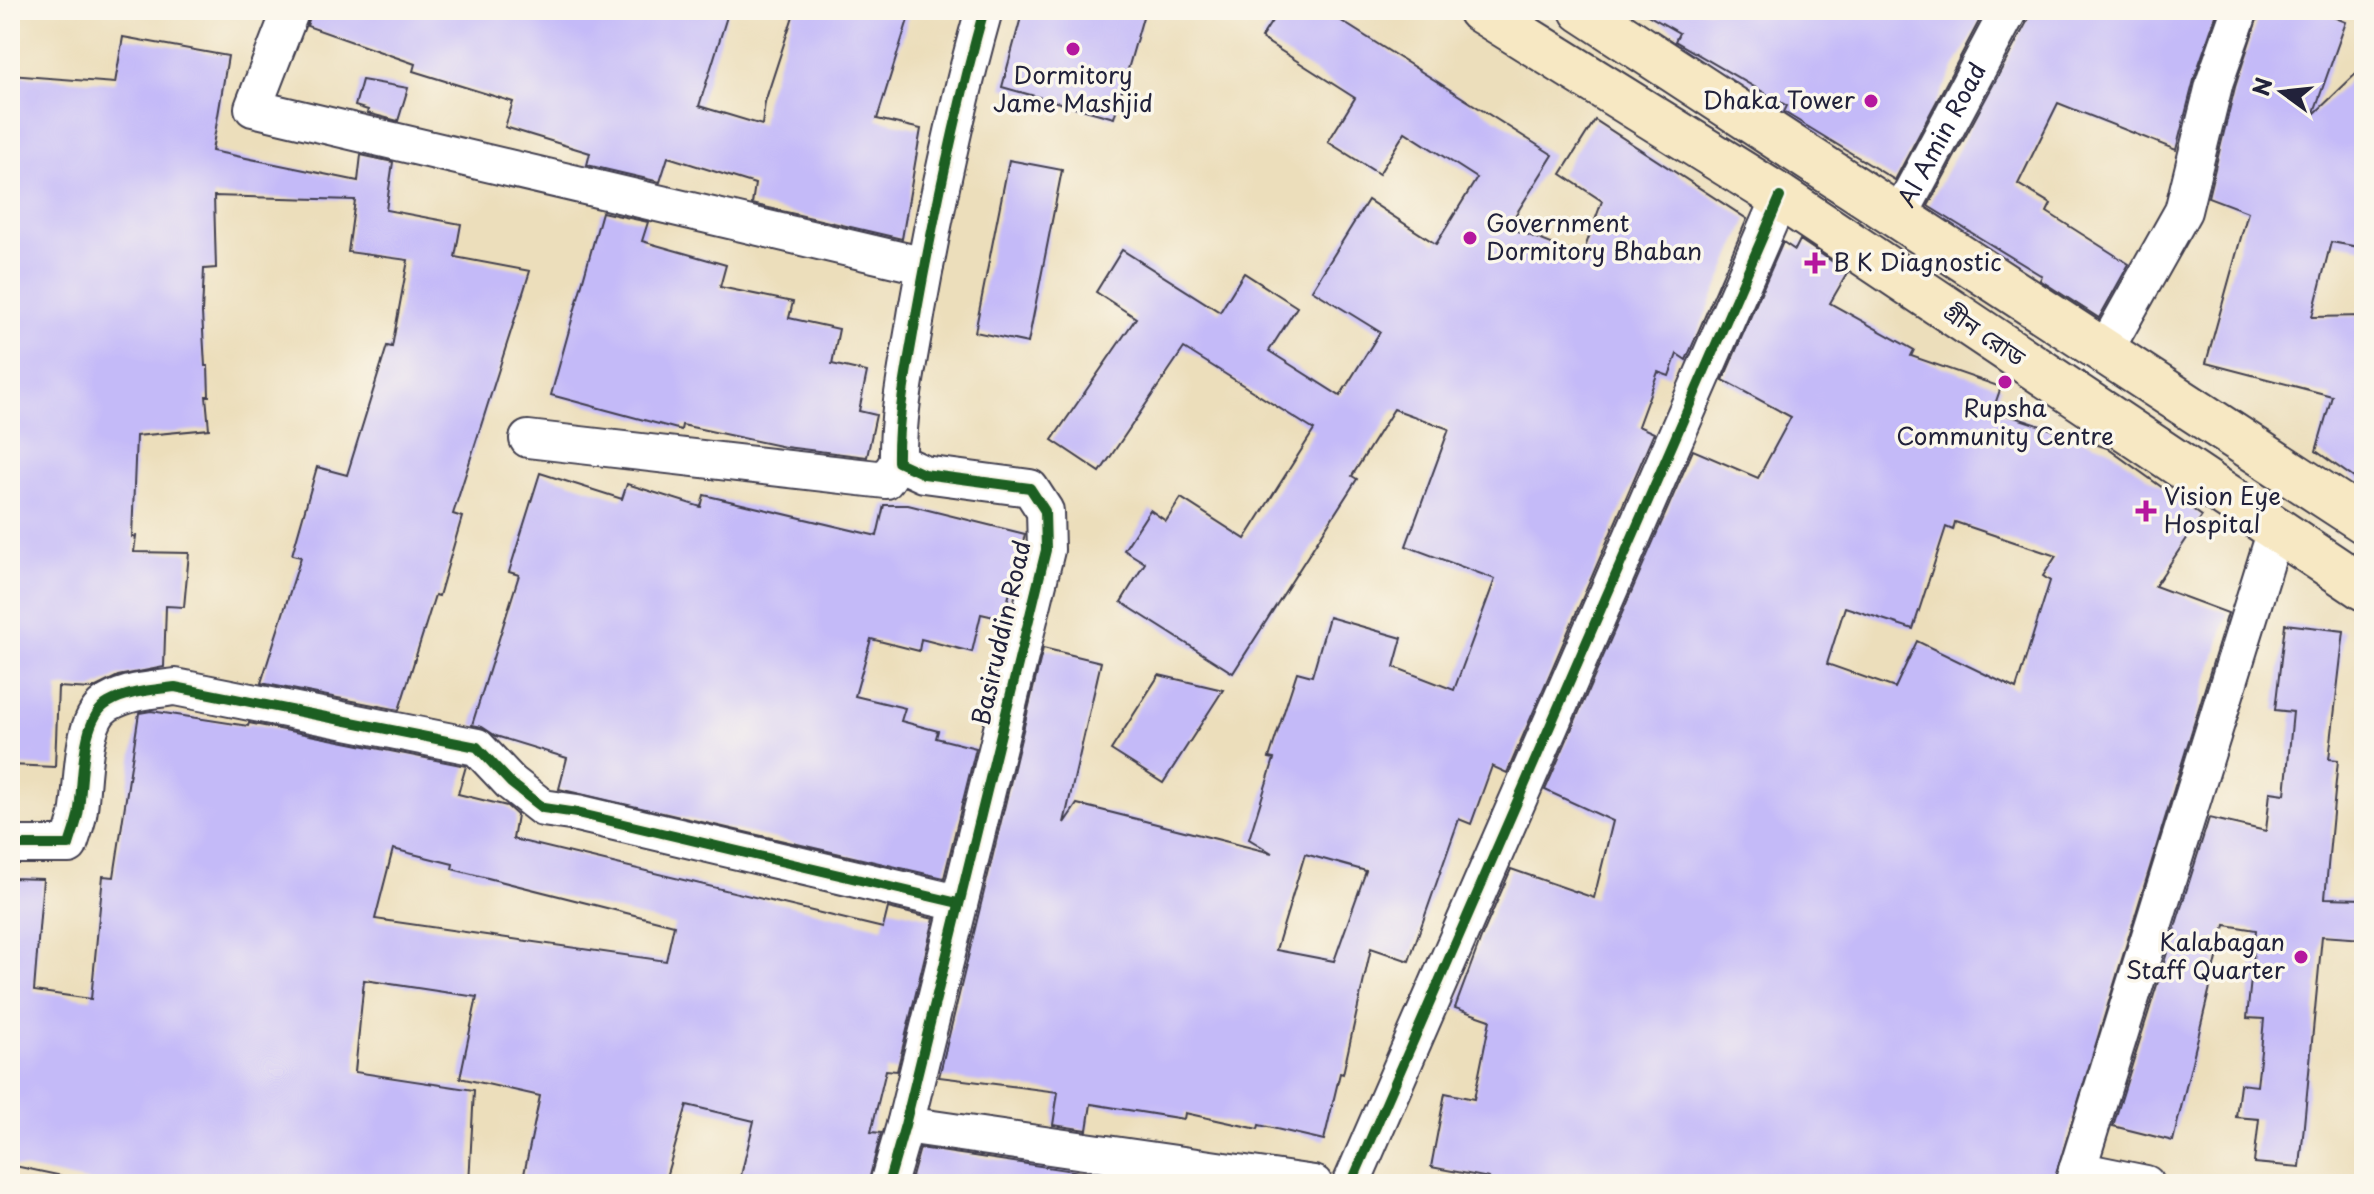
<svg xmlns="http://www.w3.org/2000/svg" width="2374" height="1194" font-family="'Playpen Sans','Noto Sans Bengali',sans-serif">
<style>
.building{fill:#c4baf8;fill-rule:evenodd}
.lines{fill:none;stroke-linecap:round;stroke-linejoin:round}
.minor-casing{stroke:#403e4e;stroke-width:40}
.secondary-casing{stroke:#403e4e;stroke-width:48}
.minor{stroke:#fff;stroke-width:36}
.secondary{stroke:#f7e8c3;stroke-width:44}
.cycleway-casing{stroke:#fbf7ec;stroke-width:15}
.cycleway{stroke:#1b5e20;stroke-width:10}
.poi-dot{fill:#b5179e;stroke:#fbf7ec;stroke-width:3}
.labels{text-anchor:middle;stroke-width:7;stroke-linejoin:round;paint-order:stroke}
.poi-label{font-size:24px;fill:#22223b;stroke:#fbf7ec;text-anchor:start}
.street-label{font-size:24px;fill:#22223b;stroke:#fbf7ec}
</style>
<rect width="100%" height="100%" fill="#fbf7ec"/>
<filter id="ink" filterUnits="userSpaceOnUse"><feTurbulence type="fractalNoise" baseFrequency=".0125" numOctaves="2"/><feDisplacementMap in="SourceGraphic" scale="16" xChannelSelector="R" yChannelSelector="G"/><feConvolveMatrix kernelMatrix="1 2 1 2 8 2 1 2 1" color-interpolation-filters="sRGB"/></filter>
<filter id="wash" filterUnits="userSpaceOnUse"><feTurbulence type="fractalNoise" baseFrequency=".006" numOctaves="4" result="noise"/><feDisplacementMap in="SourceGraphic" scale="32" xChannelSelector="R" yChannelSelector="G"/><feGaussianBlur stdDeviation="1.8" result="paint"/><feColorMatrix in="noise" values="0 0 0 0 0 0 0 0 0 0 0 0 0 0 0 0 0 1.4 0 .05"/><feComposite in="paint" operator="in"/></filter>
<g filter="url(#wash)">
<rect width="100%" height="100%" fill="#ecdebb"/>
<g id="blocks">
<g class="building">
<polygon points="312,10 729,10 699,106 762,125 765,102 795,10 911,10 877,119 921,129 902,239 752,204 755,184 668,157 660,182 587,165 590,153 505,127 513,102 413,71 415,64 307,26"/>
<polygon points="1023,10 1145,10 1114,118 1002,87"/>
<path d="M1279,10H1324L1553,155L1508,227L1582,256L1602,201L1561,174L1595,120L1747,219L1686,360L1677,354L1669,376L1658,372L1638,426L1654,433L1507,773L1492,766L1471,824L1459,819L1409,961L1371,948L1343,1074L1340,1073L1324,1140L1259,1125L1258,1129L1185,1113L1184,1119L1091,1104L1087,1130L1053,1125L1058,1092L939,1077L1043,648L1101,662L1064,823L1077,804L1272,853L1249,839L1274,759L1269,758L1297,672L1312,676L1329,617L1402,638L1394,667L1454,690L1495,579L1406,546L1449,429L1394,409L1352,476L1357,479L1233,673L1121,602L1145,563L1124,550L1150,510L1166,521L1181,498L1245,539L1314,430L1184,348L1100,472L1052,440L1136,318L1096,292L1122,250L1220,312L1244,273L1297,307L1269,351L1340,396L1380,332L1312,290L1368,200L1436,244L1477,178L1405,132L1379,174L1328,142L1355,98L1261,38ZM1305,854L1366,871L1334,961L1276,950Z"/>
<polygon points="1639,10 1985,10 1895,180 1784,112 1787,106 1675,41 1679,33"/>
<polygon points="2030,10 2218,10 2195,76 2176,150 2058,103 2018,184 2051,204 2047,212 2129,264 2099,318 2040,280 2042,276 1928,206 2028,20"/>
<polygon points="2260,10 2316,10 2346,22 2313,115 2364,66 2364,248 2331,242 2312,317 2364,316 2364,485 2316,451 2332,396 2206,363 2248,212 2208,197 2235,87"/>
<polygon points="123,37 228,56 212,151 358,181 361,155 393,162 386,210 461,224 455,257 530,271 453,514 462,517 439,596 435,595 399,710 261,683 301,557 292,555 317,467 347,475 387,346 392,347 408,260 348,252 355,200 214,196 216,268 204,269 202,313 205,366 208,366 209,396 206,396 209,429 136,436 132,537 136,536 134,552 189,553 184,607 166,606 164,667 118,676 92,689 58,687 55,767 10,765 10,75 115,83"/>
<polygon points="362,80 408,88 398,121 367,113 368,110 355,106"/>
<polygon points="1009,160 1062,170 1028,343 975,332"/>
<polygon points="602,212 648,222 642,241 726,265 720,287 793,302 789,318 839,329 832,364 867,372 859,411 876,415 867,457 785,447 682,425 681,430 551,395"/>
<path d="M1800,240L1848,272L1830,303L1914,350L1911,356L2001,387L1993,410L2107,448L2202,516L2155,586L2228,613L2053,1184H1487L1489,1178L1431,1167L1445,1093L1474,1099L1490,1020L1455,1008L1481,938L1511,869L1594,898L1613,821L1545,790L1693,450L1758,478L1791,417L1723,380L1783,242L1795,250ZM1955,522L2056,556L2043,576L2050,581L2016,689L1917,641L1895,688L1827,664L1845,607L1913,629L1946,527L1953,530Z"/>
<polygon points="540,473 622,499 627,484 701,507 704,495 877,536 884,505 908,505 1025,534 1003,619 981,614 972,652 921,639 919,651 871,639 855,696 905,708 901,721 938,731 936,738 976,748 944,878 559,789 567,758 496,736 482,727 472,725 519,575 509,572"/>
<polygon points="2285,624 2344,631 2329,759 2338,760 2325,898 2364,899 2364,939 2322,936 2300,1167 2254,1163 2259,1119 2236,1117 2240,1084 2257,1086 2261,1051 2264,1019 2247,1018 2256,930 2225,925 2173,1141 2113,1126 2209,818 2266,831 2270,792 2285,794 2293,712 2275,710"/>
<polygon points="1159,675 1223,690 1163,783 1111,750"/>
<path d="M151,711L248,726L249,723L466,766L458,794L507,806L517,815L513,839L883,928L888,908L934,919L897,1071L886,1070L871,1132L881,1133L868,1184H739L754,1121L687,1105L664,1184H522L540,1096L460,1078L477,997L364,980L355,1072L474,1090L469,1184H100L10,1165V878L43,879L34,991L91,999L103,876L114,877L139,713ZM393,849L453,864L452,869L674,925L666,961L375,919Z"/>
<polygon points="920,1148 1080,1172 1078,1184 910,1184"/>
</g>
</g>
</g>
<g filter="url(#ink)">
<use href="#blocks" fill-opacity="0" stroke="#403e4e" stroke-width="2"/>
<g class="lines">
<defs>
<g id="minor">
<polyline points="291,10 253,108 925,266"/>
<path id="s1" d="M1898,218L2009,10"/>
<polyline points="2105,350 2183,211 2215,81 2240,10"/>
<polyline points="528,439 886,480 898,462"/>
<path d="M10,845H69C72,835 76,825 78,815C84,786 79,719 108,703C129,691 152,690 175,687L477,747L511,783L543,808L577,813L958,903"/>
<polyline points="905,1125 1314,1184"/>
<polyline points="2077,1170 2146,1184"/>
<path d="M888,1184L905,1125L1046,550L1045,511L1030,488L924,474L898,462C897,411 909,361 917,310C935,210 956,109 984,10"/>
<polyline points="1351,1184 1780,197"/>
<polyline points="2073,1184 2276,530"/>
</g>
<g id="secondary">
<polyline points="1480,10 1780,197 2364,588"/>
<polyline points="1582,10 2364,521"/>
</g>
</defs>
<use href="#minor" class="minor-casing"/>
<use href="#secondary" class="secondary-casing"/>
<use href="#minor" class="minor"/>
<use href="#secondary" class="secondary"/>
<defs>
<g id="cycleway">
<path d="M10,845H69C72,835 76,825 78,815C84,786 79,719 108,703C129,691 152,690 175,687L477,747L511,783L543,808L577,813L958,903"/>
<path d="M888,1184L905,1125L1046,550L1045,511L1030,488L924,474L898,462C897,411 909,361 917,310C935,210 956,109 984,10"/>
<polyline points="1351,1184 1780,197"/>
</g>
</defs>
<use href="#cycleway" class="cycleway-casing"/>
<use href="#cycleway" class="cycleway"/>
</g>
</g>
<g class="poi-dot">
<circle cx="1073" cy="49" r="8"/>
<circle cx="1871" cy="101" r="8"/>
<circle cx="1470" cy="238" r="8"/>
<path d="M1811 251h8v8h8v8h-8v8h-8v-8h-8v-8h8z"/>
<circle cx="2005" cy="382" r="8"/>
<path d="M2142 499h8v8h8v8h-8v8h-8v-8h-8v-8h8z"/>
<circle cx="2301" cy="957" r="8"/>
</g>
<g class="labels">
<g class="poi-label">
<text x="1073" y="84" text-anchor="middle">Dormitory<tspan x="1073" dy="28">Jame Mashjid</tspan></text>
<text x="1855" y="109" text-anchor="end">Dhaka Tower</text>
<text x="1486" y="232">Government<tspan x="1486" dy="28">Dormitory Bhaban</tspan></text>
<text x="1833" y="271">B K Diagnostic</text>
<text x="2005" y="417" text-anchor="middle">Rupsha<tspan x="2005" dy="28">Community Centre</tspan></text>
<text x="2164" y="505">Vision Eye<tspan x="2164" dy="28">Hospital</tspan></text>
<text x="2285" y="951" text-anchor="end">Kalabagan<tspan x="2285" dy="28">Staff Quarter</tspan></text>
</g>
<g class="street-label">
<text dy="8" stroke="none"><textPath href="#s1" startOffset="94">Al Amin Road</textPath></text>
<text transform="translate(1984 335) rotate(34)" y="8">গ্রীন রোড</text>
<text transform="translate(1002 633) rotate(-77)" y="8">Basiruddin Road</text>
</g>
</g>
<rect width="2374" height="1194" fill="none" stroke="#fbf7ec" stroke-width="40"/>
<g transform="translate(2282 92) rotate(285)" stroke="#fbf7ec" stroke-width="6" paint-order="stroke">
<path d="M0-6L14 30L0 20L-14 30Z" fill="#22223b"/>
<text y="-12" font-size="22" font-weight="bold" text-anchor="middle" fill="#22223b">N</text>
</g>
</svg>
